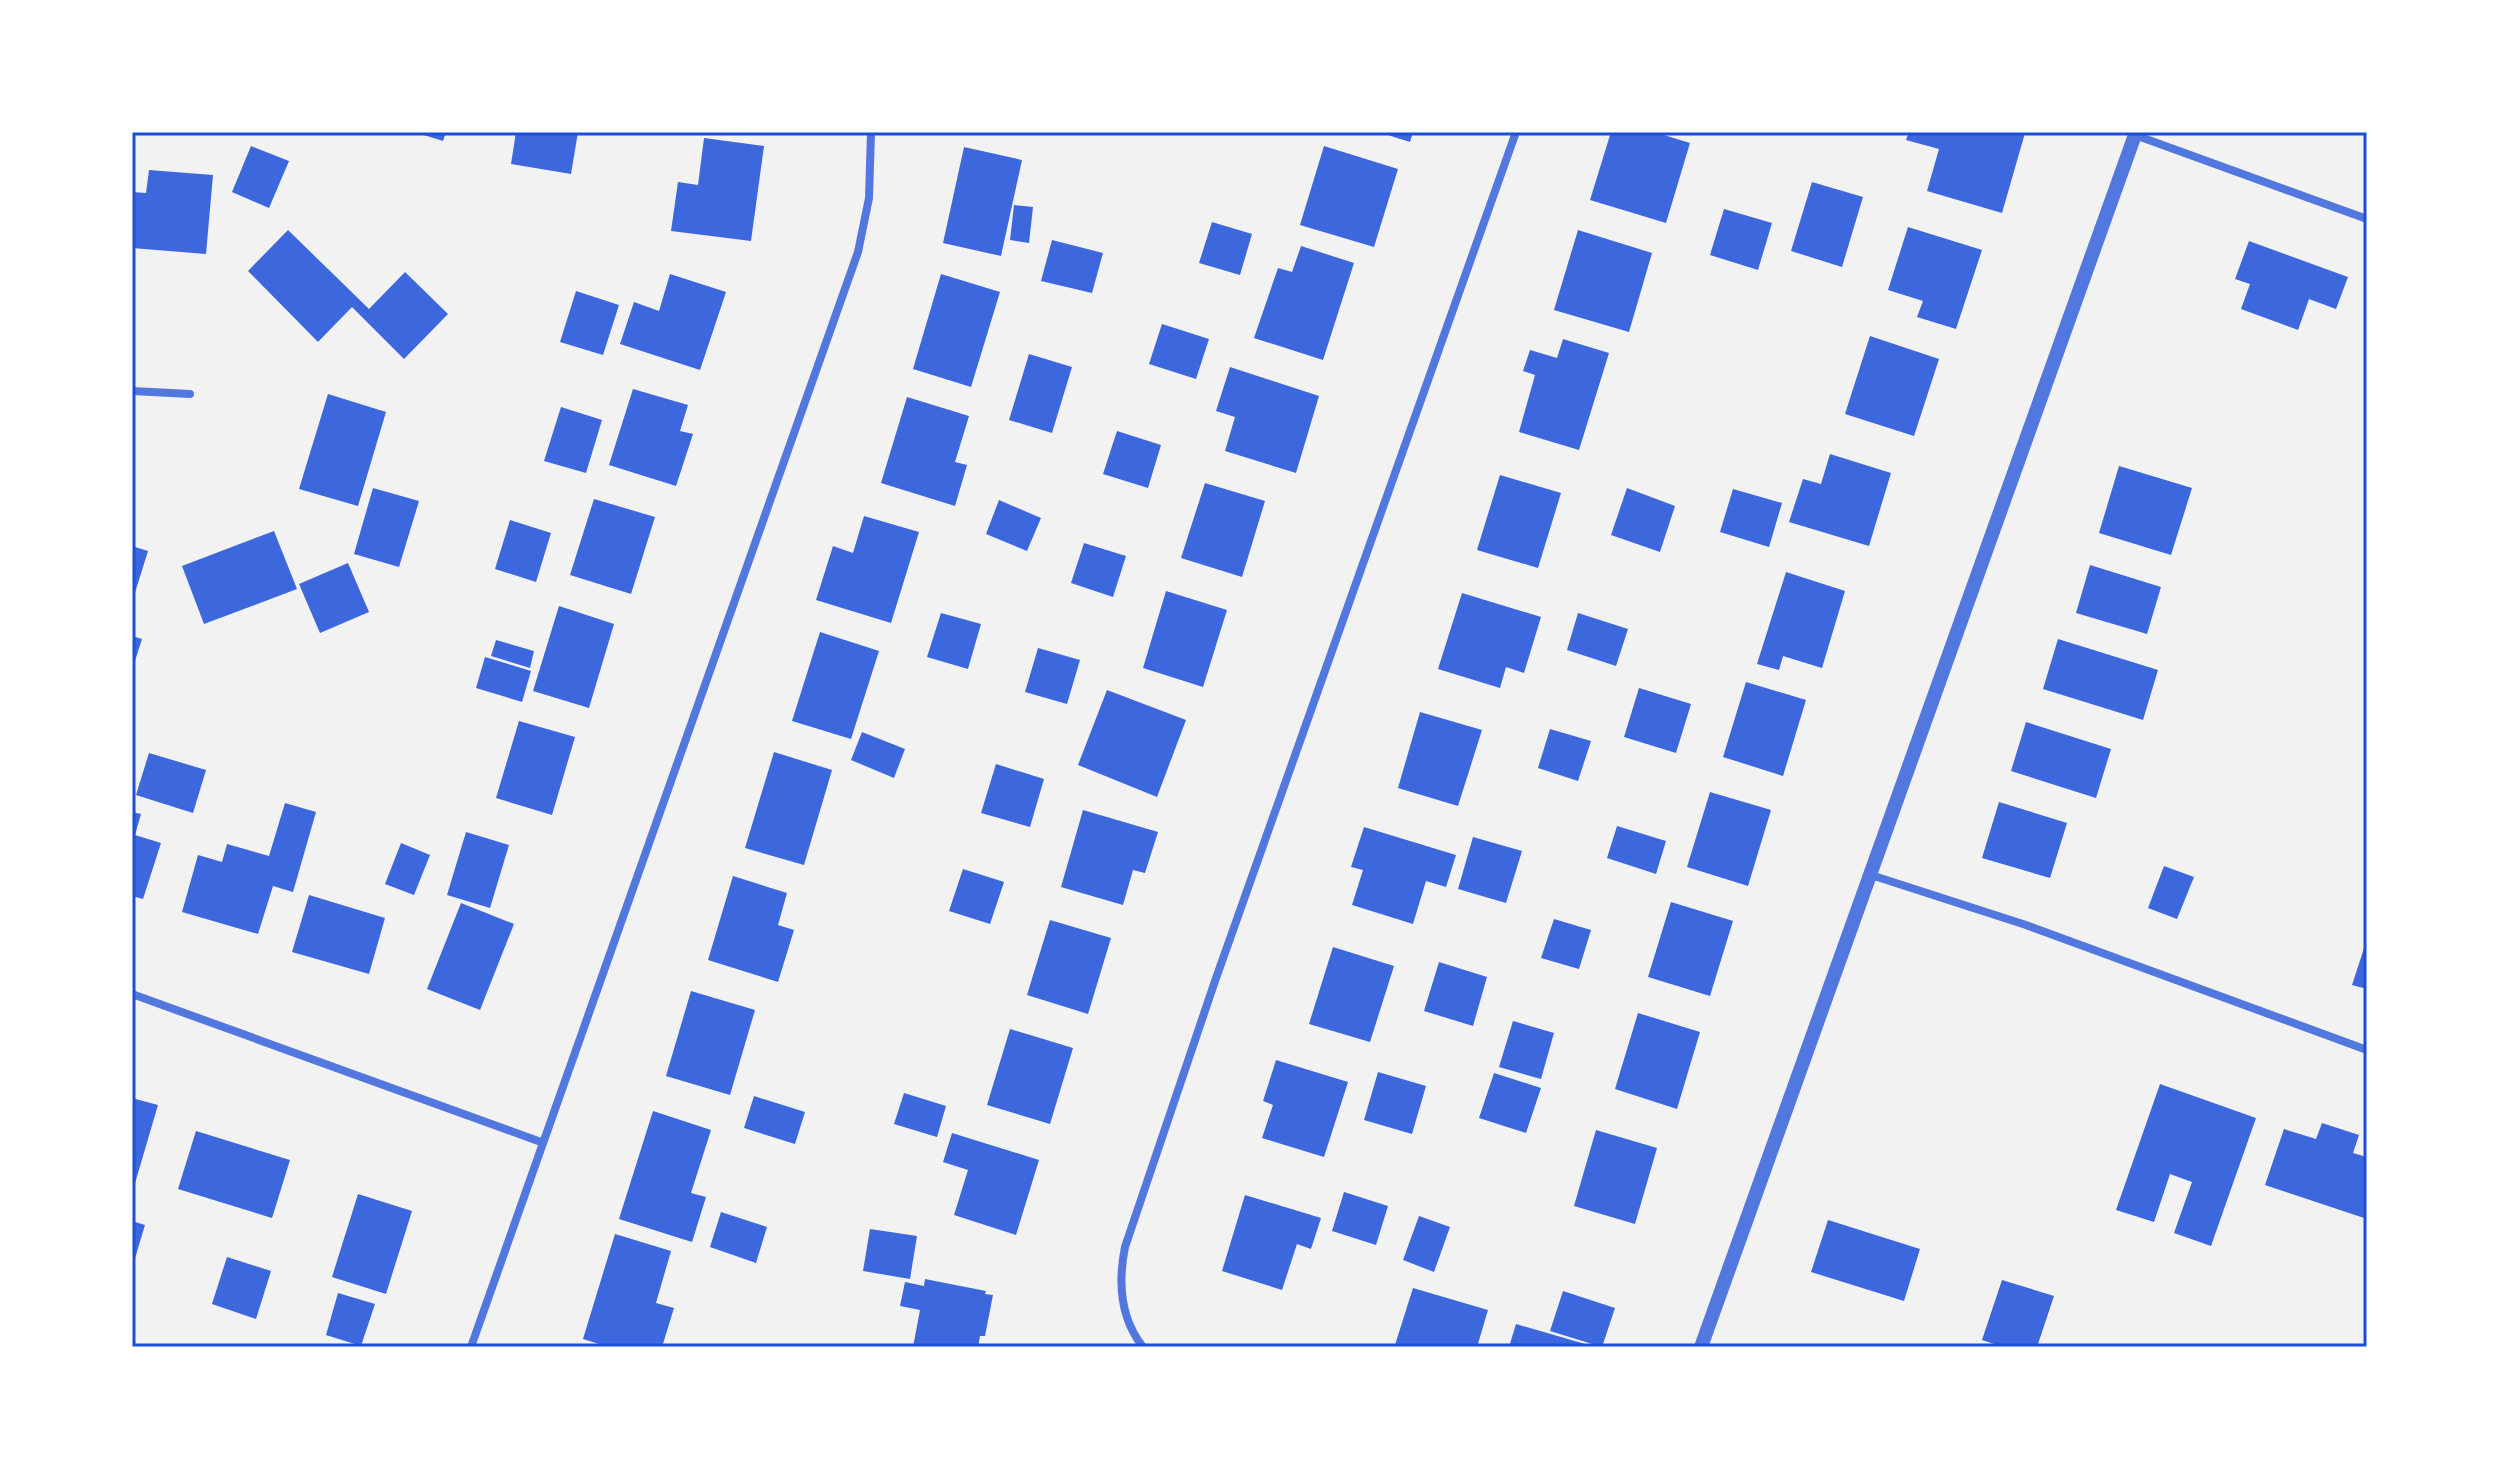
<svg xmlns="http://www.w3.org/2000/svg" width="2499" height="1479" font-family="Mulish,sans-serif">
<style>
.building{fill:#3d67dc}
.lines{fill:none;stroke-linecap:round;stroke-linejoin:round}
.minor{stroke:#5277de;stroke-width:8}
.tertiary{stroke:#5277de;stroke-width:14}
.neatline{fill:none;stroke:#1d4ed8;stroke-width:3}
</style>
<rect width="100%" height="100%" fill="#f2f2f2"/>
<g class="building">
<polygon points="414,132 446,132 443,141"/>
<polygon points="516,132 578,132 571,174 511,164"/>
<polygon points="1378,132 1413,132 1410,142"/>
<polygon points="1611,132 1654,132 1690,143 1666,223 1590,200"/>
<polygon points="1909,132 2025,133 2002,213 1927,191 1939,149 1906,140"/>
<polygon points="704,138 764,146 751,241 671,231 678,182 698,185"/>
<polygon points="251,146 289,161 269,208 232,192"/>
<polygon points="1324,146 1398,169 1374,247 1300,225"/>
<polygon points="964,147 1022,160 1001,256 943,243"/>
<polygon points="149,170 213,175 206,254 132,248 132,192 146,193"/>
<polygon points="1812,182 1863,197 1842,267 1791,251"/>
<polygon points="1014,205 1033,207 1029,243 1010,240"/>
<polygon points="1724,209 1772,223 1758,270 1710,255"/>
<polygon points="1212,222 1252,234 1240,275 1199,263"/>
<polygon points="1908,227 1982,250 1956,329 1917,317 1923,301 1888,290"/>
<polygon points="288,230 369,309 405,272 448,314 404,359 352,307 318,342 248,271"/>
<polygon points="1578,230 1652,253 1629,332 1554,310"/>
<polygon points="1052,240 1103,253 1092,293 1041,281"/>
<polygon points="2249,241 2348,277 2336,309 2309,299 2298,330 2241,309 2250,284 2235,279"/>
<polygon points="1301,246 1354,263 1323,360 1254,338 1278,268 1292,272"/>
<polygon points="670,274 726,292 700,370 620,344 634,302 659,311"/>
<polygon points="941,274 1000,292 971,387 913,369"/>
<polygon points="576,291 619,305 603,355 560,342"/>
<polygon points="1162,324 1209,339 1196,379 1149,364"/>
<polygon points="1870,336 1939,359 1914,436 1845,414"/>
<polygon points="1563,339 1609,353 1579,450 1519,432 1535,375 1523,371 1530,350 1557,358"/>
<polygon points="1029,354 1072,367 1052,433 1009,420"/>
<polygon points="1230,367 1319,396 1296,473 1225,451 1235,417 1216,411"/>
<polygon points="633,389 688,405 680,431 693,434 676,486 609,465"/>
<polygon points="328,394 386,412 358,506 299,489"/>
<polygon points="907,397 969,416 955,462 967,465 955,506 881,483"/>
<polygon points="561,407 602,420 586,473 544,461"/>
<polygon points="1117,431 1161,445 1148,488 1103,474"/>
<polygon points="1830,454 1891,473 1869,546 1789,522 1803,479 1821,484"/>
<polygon points="2119,466 2192,488 2171,555 2099,533"/>
<polygon points="1500,475 1561,493 1538,568 1477,550"/>
<polygon points="1205,483 1265,501 1242,577 1181,558"/>
<polygon points="373,488 419,501 399,567 354,554"/>
<polygon points="1627,488 1675,506 1660,552 1611,535"/>
<polygon points="1733,489 1782,503 1769,547 1720,532"/>
<polygon points="594,499 655,517 631,594 570,575"/>
<polygon points="999,500 1041,518 1027,551 986,534"/>
<polygon points="864,516 919,532 891,623 816,600 833,546 853,553"/>
<polygon points="510,520 551,533 536,582 495,569"/>
<polygon points="274,531 297,589 204,624 182,566"/>
<polygon points="1084,543 1126,556 1113,597 1071,583"/>
<polygon points="132,546 148,551 133,599 132,599"/>
<polygon points="348,563 369,612 320,633 299,584"/>
<polygon points="2090,565 2161,587 2147,634 2076,613"/>
<polygon points="1786,572 1845,591 1822,668 1783,656 1779,670 1757,664"/>
<polygon points="1166,591 1227,610 1203,687 1143,668"/>
<polygon points="1462,593 1541,617 1524,673 1506,667 1500,688 1438,669"/>
<polygon points="559,606 614,624 589,708 533,691"/>
<polygon points="941,613 981,624 968,669 927,657"/>
<polygon points="1578,613 1628,629 1616,666 1567,650"/>
<polygon points="820,632 879,651 851,739 792,721"/>
<polygon points="132,636 142,639 133,667 132,667"/>
<polygon points="2058,639 2158,670 2143,720 2043,689"/>
<polygon points="496,640 534,651 530,668 491,656"/>
<polygon points="1038,648 1080,660 1067,704 1025,692"/>
<polygon points="485,657 531,671 522,702 476,688"/>
<polygon points="1746,682 1806,700 1783,776 1723,757"/>
<polygon points="1639,688 1691,704 1676,753 1624,737"/>
<polygon points="1107,690 1186,720 1157,797 1078,765"/>
<polygon points="1420,712 1482,730 1458,806 1398,788"/>
<polygon points="519,721 575,737 552,815 496,798"/>
<polygon points="2026,722 2111,749 2096,798 2011,771"/>
<polygon points="1550,729 1591,741 1578,781 1538,768"/>
<polygon points="862,732 905,749 894,778 851,760"/>
<polygon points="774,752 832,770 804,865 745,848"/>
<polygon points="149,753 206,770 193,813 136,795"/>
<polygon points="996,764 1044,779 1030,827 981,813"/>
<polygon points="1710,792 1771,810 1748,886 1687,867"/>
<polygon points="1999,802 2067,823 2050,878 1982,858"/>
<polygon points="285,803 316,812 293,892 273,886 258,934 182,912 198,855 222,862 227,844 269,856"/>
<polygon points="1083,810 1158,832 1145,873 1133,870 1123,905 1061,887"/>
<polygon points="132,812 141,814 135,835 161,843 143,899 132,896"/>
<polygon points="1617,826 1666,841 1656,874 1607,858"/>
<polygon points="1364,827 1456,855 1446,887 1426,881 1413,924 1352,905 1363,870 1351,867"/>
<polygon points="466,832 509,845 490,908 447,895"/>
<polygon points="1473,837 1522,851 1506,903 1458,889"/>
<polygon points="401,843 430,855 414,895 385,884"/>
<polygon points="2164,866 2194,877 2177,919 2148,908"/>
<polygon points="963,869 1004,882 990,924 949,911"/>
<polygon points="733,876 787,893 778,925 794,930 778,982 708,960"/>
<polygon points="309,895 385,918 369,974 292,952"/>
<polygon points="1671,902 1733,921 1710,996 1648,977"/>
<polygon points="461,903 514,924 480,1010 427,989"/>
<polygon points="1554,919 1591,930 1579,969 1541,958"/>
<polygon points="1050,920 1111,938 1088,1014 1027,995"/>
<polygon points="2367,939 2367,989 2352,985"/>
<polygon points="1333,947 1394,966 1370,1042 1309,1024"/>
<polygon points="1439,962 1487,977 1473,1026 1424,1011"/>
<polygon points="691,991 755,1010 730,1095 666,1076"/>
<polygon points="1638,1013 1700,1032 1677,1109 1615,1089"/>
<polygon points="1513,1021 1554,1033 1541,1079 1499,1067"/>
<polygon points="1010,1029 1073,1048 1050,1124 987,1105"/>
<polygon points="1276,1060 1348,1082 1324,1157 1262,1138 1273,1105 1263,1101"/>
<polygon points="1378,1072 1426,1086 1412,1134 1364,1120"/>
<polygon points="1494,1073 1541,1088 1526,1133 1479,1118"/>
<polygon points="2160,1084 2256,1118 2211,1246 2174,1233 2192,1182 2170,1174 2154,1222 2116,1210"/>
<polygon points="904,1093 946,1106 937,1137 894,1124"/>
<polygon points="754,1096 805,1112 795,1144 744,1128"/>
<polygon points="132,1098 158,1105 133,1190 132,1189"/>
<polygon points="653,1111 711,1130 691,1193 706,1197 692,1242 619,1219"/>
<polygon points="2322,1123 2359,1135 2353,1153 2367,1157 2367,1219 2265,1185 2284,1129 2316,1139"/>
<polygon points="1596,1130 1657,1148 1635,1224 1574,1206"/>
<polygon points="196,1131 290,1160 272,1218 178,1189"/>
<polygon points="952,1133 1039,1160 1016,1235 954,1215 968,1170 943,1162"/>
<polygon points="1344,1192 1388,1206 1376,1245 1332,1231"/>
<polygon points="358,1194 412,1211 386,1294 332,1277"/>
<polygon points="1245,1195 1321,1218 1311,1249 1297,1244 1282,1290 1222,1271"/>
<polygon points="721,1212 767,1227 756,1263 710,1247"/>
<polygon points="1419,1216 1450,1227 1434,1272 1403,1260"/>
<polygon points="1828,1220 1920,1249 1904,1301 1811,1272"/>
<polygon points="132,1221 145,1225 133,1265 132,1265"/>
<polygon points="870,1229 917,1236 910,1279 863,1271"/>
<polygon points="615,1234 671,1251 656,1303 674,1308 662,1347 609,1347 583,1339"/>
<polygon points="227,1257 271,1271 256,1319 212,1304"/>
<polygon points="925,1279 986,1291 985,1294 993,1295 985,1336 980,1336 978,1347 913,1347 920,1310 900,1306 905,1282 924,1286"/>
<polygon points="2002,1280 2054,1296 2037,1347 2003,1347 1982,1340"/>
<polygon points="1413,1288 1488,1310 1477,1347 1395,1345"/>
<polygon points="1563,1291 1615,1308 1602,1347 1550,1331"/>
<polygon points="338,1293 375,1304 361,1346 326,1335"/>
<polygon points="1516,1324 1592,1346 1592,1347 1509,1347"/>
</g>
<g class="lines">
<g class="minor">
<polyline points="2135,135 2367,219"/>
<polyline points="132,391 190,394"/>
<polyline points="1871,875 2026,925 2367,1050"/>
<polyline points="132,994 541,1142"/>
<polyline points="471,1347 858,252 869,198 871,132"/>
<path d="M1143,1347C1120,1318 1118,1282 1125,1247L1215,981L1516,132"/>
</g>
<polyline class="tertiary" points="1701,1347 2136,132"/>
</g>
<rect width="2499" height="1479" fill="none" stroke="#ffffff" stroke-width="268"/>
<rect x="134" y="134" width="2231" height="1211" class="neatline"/>
</svg>
